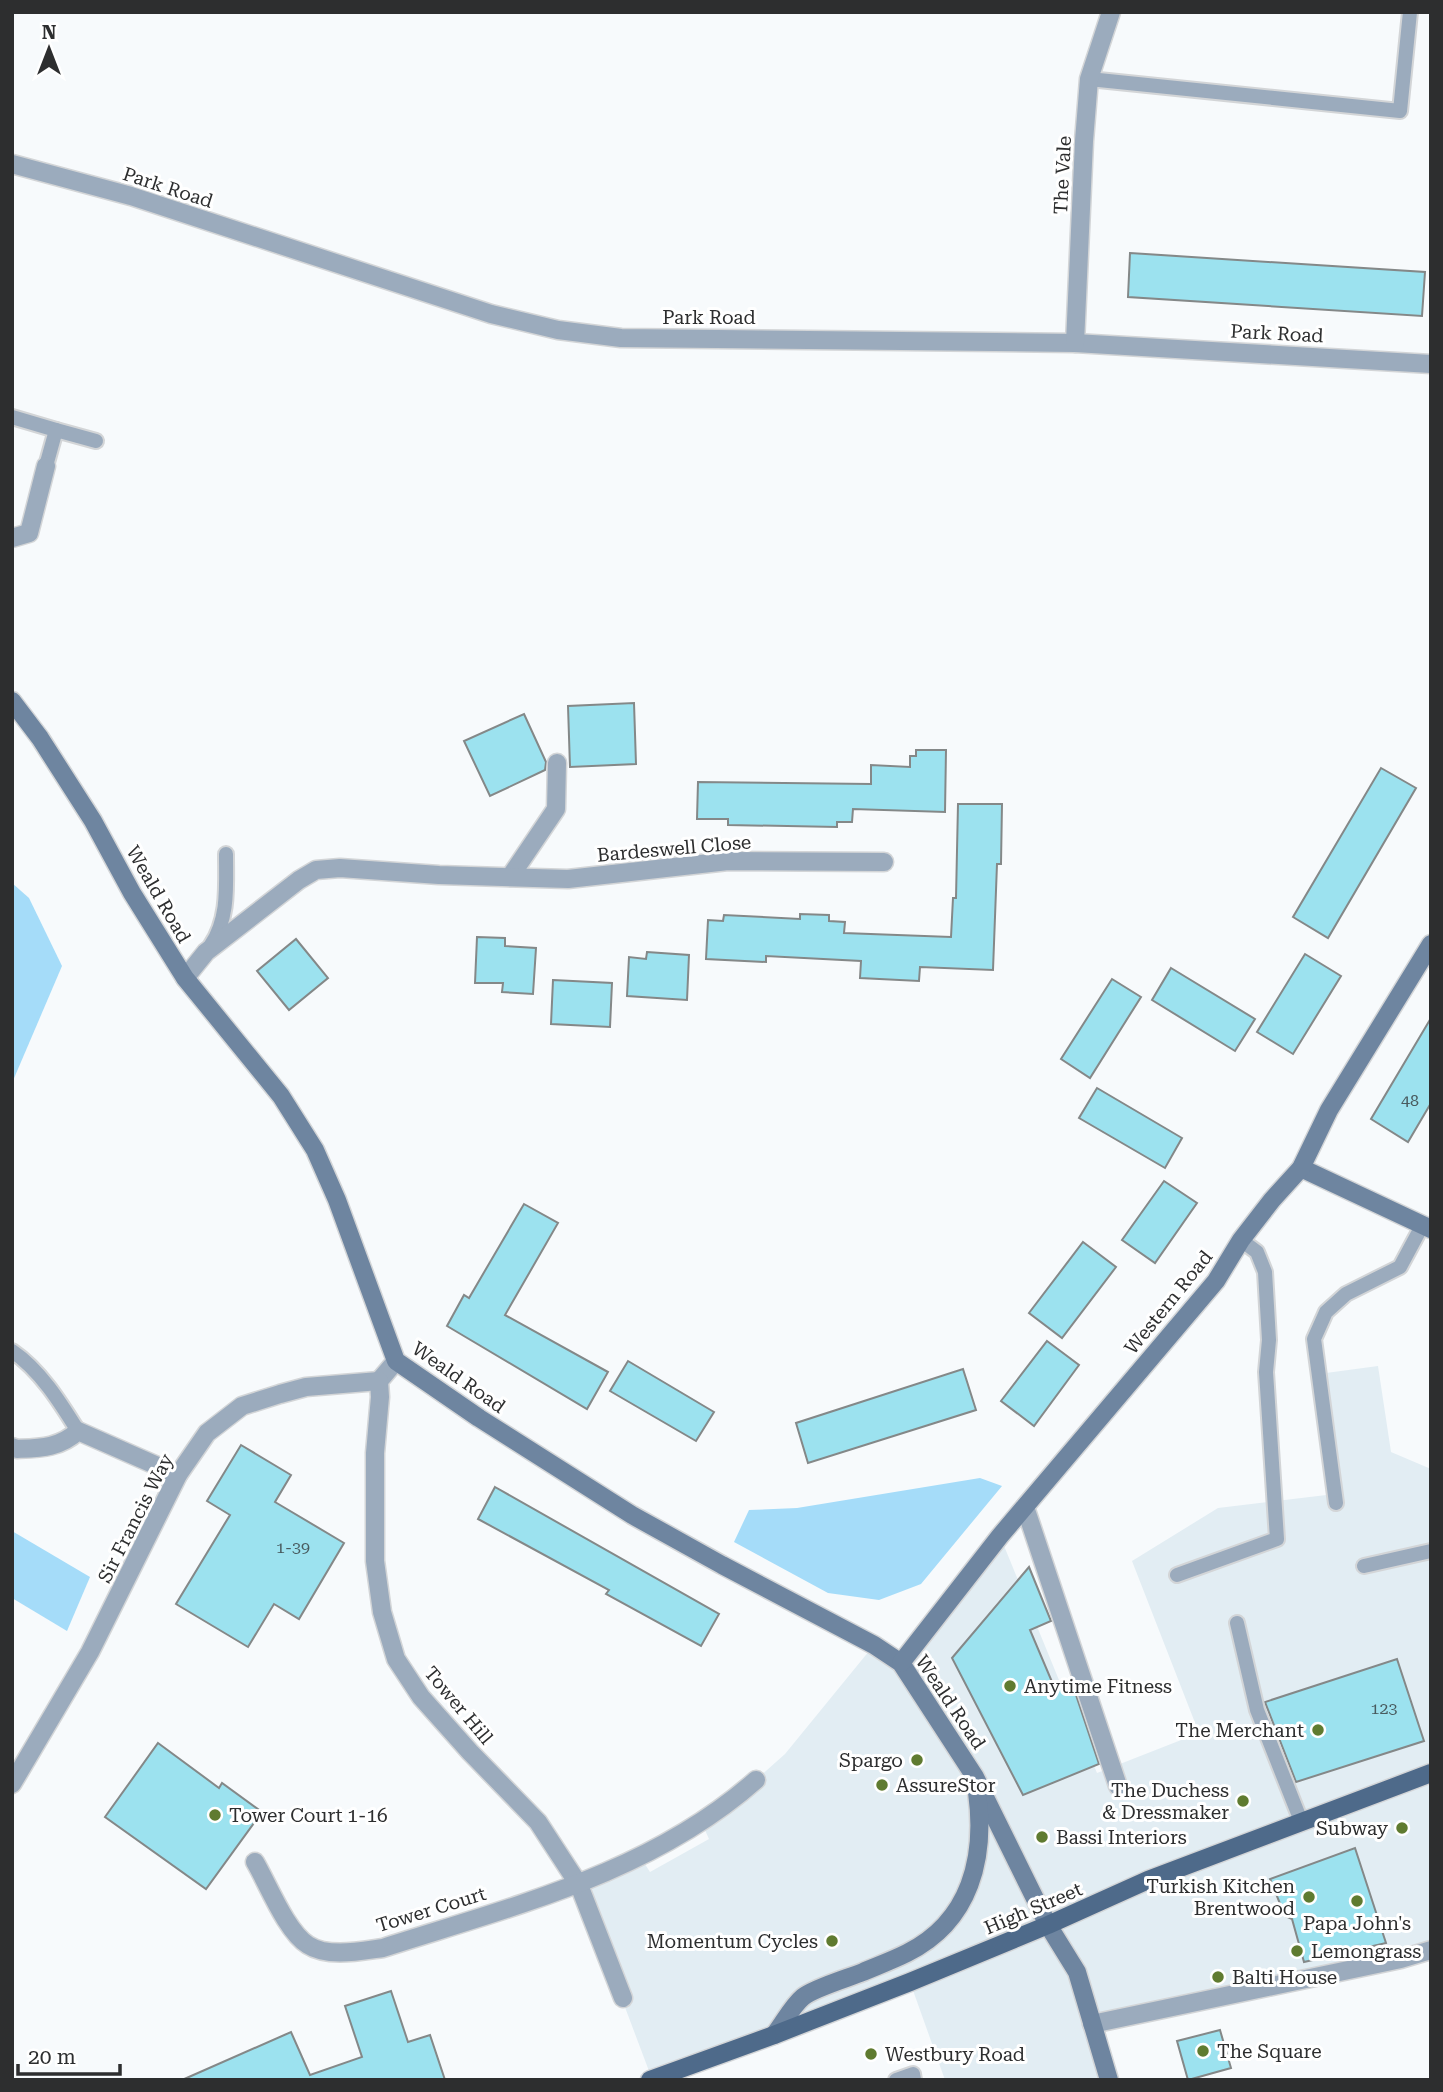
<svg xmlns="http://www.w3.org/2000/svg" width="1443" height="2092" font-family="'Roboto Serif',serif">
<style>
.built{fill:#e2edf3}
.green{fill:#a5dcf9}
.building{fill:#9ce2ef;stroke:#848888;stroke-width:2}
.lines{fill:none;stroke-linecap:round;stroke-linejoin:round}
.lane-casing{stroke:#d3d5d7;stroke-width:18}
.street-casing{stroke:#d3d5d7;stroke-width:21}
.secondary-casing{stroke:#d3d5d7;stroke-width:21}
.primary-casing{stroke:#d3d5d7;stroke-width:21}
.lane{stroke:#9babbd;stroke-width:14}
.street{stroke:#9babbd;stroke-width:18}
.secondary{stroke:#6e85a0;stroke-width:18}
.primary{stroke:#4e6a8a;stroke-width:18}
.poi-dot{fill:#5f7b30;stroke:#fff;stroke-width:2.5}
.labels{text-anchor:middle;stroke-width:6;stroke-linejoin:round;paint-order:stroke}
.number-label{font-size:16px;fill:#495b5f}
.street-label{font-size:19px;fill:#2d2e2f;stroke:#fff}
.poi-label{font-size:19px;fill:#2d2e2f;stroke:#fff;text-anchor:start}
</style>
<rect width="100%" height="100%" fill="#f7fafc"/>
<polygon class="built" points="1378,1366 1391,1452 1431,1469 1431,1950 1092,2024 1109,2080 945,2080 910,1982 652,2079 579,1885 641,1858 650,1872 709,1839 701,1821 737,1797 785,1754 874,1645 901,1663 1000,1536 1097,1773 1199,1733 1132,1561 1218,1508 1343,1493 1326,1373"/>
<g class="green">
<polygon points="12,883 29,898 62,966 12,1083"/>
<polygon points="980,1478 1002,1486 921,1584 879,1600 828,1593 734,1542 749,1510 797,1508"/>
<polygon points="12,1531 90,1577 67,1631 12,1598"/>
</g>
<g class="building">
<polygon points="1130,253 1425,272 1422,316 1128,297"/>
<polygon points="634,703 636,764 570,767 568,706"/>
<polygon points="524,714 546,762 545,770 490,796 464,741"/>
<polygon points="916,750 946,750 945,812 853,809 852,822 837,822 837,827 728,825 728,819 697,819 698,782 871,784 871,765 910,767 910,756 916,756"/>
<polygon points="1381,768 1416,788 1328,938 1293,917"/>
<polygon points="958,804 1002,804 1001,864 997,864 993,970 920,967 919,981 860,978 861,961 766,956 766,962 706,959 708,920 723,921 724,915 800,919 800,914 829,915 829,921 845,922 844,933 951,937 953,898 956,898"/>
<polygon points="477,937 505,938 505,946 536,948 533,994 502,992 503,983 475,983"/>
<polygon points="296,939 328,978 289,1010 257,971"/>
<polygon points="647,952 689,955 687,1000 627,996 629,957 646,959"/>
<polygon points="1305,954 1341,976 1293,1054 1257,1032"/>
<polygon points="1171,968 1255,1019 1235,1051 1152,1000"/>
<polygon points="1112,979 1141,997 1090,1078 1061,1059"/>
<polygon points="553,980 612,983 610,1027 551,1024"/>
<polygon points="1431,1018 1431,1103 1408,1142 1371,1119"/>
<polygon points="1097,1088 1182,1138 1165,1168 1079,1118"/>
<polygon points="1164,1181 1197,1203 1155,1263 1122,1240"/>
<polygon points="524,1204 558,1223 505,1315 608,1372 587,1409 447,1326 464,1295 469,1298"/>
<polygon points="1083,1242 1116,1267 1062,1338 1029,1313"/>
<polygon points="1047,1341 1079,1365 1034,1426 1001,1401"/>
<polygon points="628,1361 714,1412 696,1441 610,1391"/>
<polygon points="963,1369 976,1410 808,1463 796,1423"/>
<polygon points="241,1445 291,1475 275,1502 344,1543 299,1619 274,1604 248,1647 176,1604 230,1515 207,1501"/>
<polygon points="495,1487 719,1614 701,1646 606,1594 609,1590 478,1519"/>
<polygon points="1029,1567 1051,1621 1030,1630 1055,1689 1072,1683 1099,1764 1023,1795 952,1658"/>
<polygon points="1397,1659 1424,1741 1296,1782 1265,1702"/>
<polygon points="158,1743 219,1788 222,1783 262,1812 206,1889 105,1817"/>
<polygon points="1355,1848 1386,1943 1304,1962 1292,1919 1285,1916 1270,1879"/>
<polygon points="391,1991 408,2042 430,2035 445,2080 182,2080 291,2032 310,2075 362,2057 345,2006"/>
<polygon points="1220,2030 1231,2068 1188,2080 1177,2041"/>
</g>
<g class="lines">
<defs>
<g id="lane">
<polyline points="1089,79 1400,111 1410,12"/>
<polyline points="12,417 56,430"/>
<polyline points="46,466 56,430 96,441"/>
<path d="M211,945C229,918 226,886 226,854"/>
<path d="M12,1351C40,1370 60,1402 78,1431"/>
<polyline points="1336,1503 1314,1339 1326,1312 1346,1294 1400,1267 1422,1226"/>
<polyline points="1364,1566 1431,1551"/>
<polyline points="1177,1575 1277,1539 1266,1372 1269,1340 1265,1272 1257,1252 1241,1240"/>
<polyline points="1237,1623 1257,1710 1301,1821"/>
<polyline points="896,2080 913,2074 914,2080"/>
</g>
<g id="street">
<polyline points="12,164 131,196 491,314 558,330 621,338 1075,343 1431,364"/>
<polyline points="1075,343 1084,141 1089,79 1111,12"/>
<polyline points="12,538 29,533 46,466"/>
<polyline points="510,877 556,809 557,763"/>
<polyline points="185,978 206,952 299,880 316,870 340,868 439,875 568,879 728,861 884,862"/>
<polyline points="396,1361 379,1381 380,1397 375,1453 375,1561 382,1612 396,1659 421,1697 470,1752 538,1822 579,1885 623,1998"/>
<path d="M12,1447L17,1449C40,1448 60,1448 78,1431L178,1475"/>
<polyline points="1025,1507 1118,1786"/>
<polyline points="12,1784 90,1652 178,1475 207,1433 242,1406 280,1394 306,1387 379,1381"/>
<path d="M255,1862C268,1884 286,1931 308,1945C328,1958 361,1951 383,1948C513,1906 651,1873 756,1780"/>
<polyline points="1092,2024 1401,1959 1431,1950"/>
</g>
<g id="secondary">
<polyline points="12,701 40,738 93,821 132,893 185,978 281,1096 315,1150 337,1200 396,1361 479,1418 632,1515 722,1565 874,1645 901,1663 975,1777 1048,1925 1077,1972 1109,2080"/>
<polyline points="1301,1168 1431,1229"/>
<polyline points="901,1663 1000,1536 1216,1281 1241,1240 1272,1200 1301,1168 1329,1110 1431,944"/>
<path d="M774,2035C783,2024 792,2006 803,1997C814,1988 848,1978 863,1972C877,1966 893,1960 907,1953C971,1921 986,1857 977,1792"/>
</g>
<polyline id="primary" points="650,2080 774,2035 910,1982 1048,1925 1148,1880 1431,1773"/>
</defs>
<use href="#lane" class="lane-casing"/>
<use href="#street" class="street-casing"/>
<use href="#secondary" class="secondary-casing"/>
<use href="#primary" class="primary-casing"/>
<use href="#lane" class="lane"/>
<use href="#street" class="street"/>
<use href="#secondary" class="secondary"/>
<use href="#primary" class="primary"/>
</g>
<g class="poi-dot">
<circle cx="1010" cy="1686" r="7"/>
<circle cx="1318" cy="1730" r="7"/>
<circle cx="917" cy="1760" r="7"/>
<circle cx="882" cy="1785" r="7"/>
<circle cx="1243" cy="1801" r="7"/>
<circle cx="215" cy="1815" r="7"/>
<circle cx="1402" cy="1828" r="7"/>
<circle cx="1042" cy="1837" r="7"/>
<circle cx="1309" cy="1897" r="7"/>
<circle cx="1357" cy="1901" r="7"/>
<circle cx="832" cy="1941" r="7"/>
<circle cx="1297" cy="1951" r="7"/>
<circle cx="1218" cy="1977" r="7"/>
<circle cx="1203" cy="2051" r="7"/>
<circle cx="871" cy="2054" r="7"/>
</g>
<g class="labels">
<g class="number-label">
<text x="1410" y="1106">48</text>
<text x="293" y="1553">1-39</text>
<text x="1384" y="1714">123</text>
</g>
<g class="street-label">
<text transform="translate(1062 175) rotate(-87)" y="7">The Vale</text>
<text transform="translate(168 187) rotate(18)" y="7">Park Road</text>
<text x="709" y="324">Park Road</text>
<text transform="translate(1277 333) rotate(3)" y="7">Park Road</text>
<text transform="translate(674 848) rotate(-5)" y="7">Bardeswell Close</text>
<text transform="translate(159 894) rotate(60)" y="7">Weald Road</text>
<text transform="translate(1168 1302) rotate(-51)" y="7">Western Road</text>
<text transform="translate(459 1377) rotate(35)" y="7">Weald Road</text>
<text transform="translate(135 1518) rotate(-63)" y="7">Sir Francis Way</text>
<text transform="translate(951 1702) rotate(56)" y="7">Weald Road</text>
<text transform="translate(459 1705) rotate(50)" y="7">Tower Hill</text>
<text transform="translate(1033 1908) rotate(-23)" y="7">High Street</text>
<text transform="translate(431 1909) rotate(-17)" y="7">Tower Court</text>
</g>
<g class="poi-label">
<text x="1024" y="1693">Anytime Fitness</text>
<text x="1304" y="1737" text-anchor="end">The Merchant</text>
<text x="903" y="1767" text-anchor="end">Spargo</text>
<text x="896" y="1792">AssureStor</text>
<text x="1229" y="1797" text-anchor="end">The Duchess<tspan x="1229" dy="22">&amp; Dressmaker</tspan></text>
<text x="229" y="1822">Tower Court 1-16</text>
<text x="1388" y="1835" text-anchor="end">Subway</text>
<text x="1056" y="1844">Bassi Interiors</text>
<text x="1295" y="1893" text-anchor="end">Turkish Kitchen<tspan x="1295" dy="22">Brentwood</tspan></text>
<text x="1357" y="1930" text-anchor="middle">Papa John's</text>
<text x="818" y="1948" text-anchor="end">Momentum Cycles</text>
<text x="1311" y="1958">Lemongrass</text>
<text x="1232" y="1984">Balti House</text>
<text x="1217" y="2058">The Square</text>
<text x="885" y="2061">Westbury Road</text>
</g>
</g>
<rect width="1443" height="2092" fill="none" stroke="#2d2e2f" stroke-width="28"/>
<g transform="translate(49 49)" stroke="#ffffff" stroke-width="5" paint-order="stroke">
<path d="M0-5L12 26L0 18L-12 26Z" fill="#2d2e2f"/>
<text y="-10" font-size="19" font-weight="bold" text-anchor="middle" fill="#2d2e2f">N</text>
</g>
<path d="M18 2064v10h102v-10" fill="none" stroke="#2d2e2f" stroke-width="3.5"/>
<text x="28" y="2064" font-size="21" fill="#2d2e2f" stroke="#ffffff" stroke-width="5" paint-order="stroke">20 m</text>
</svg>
